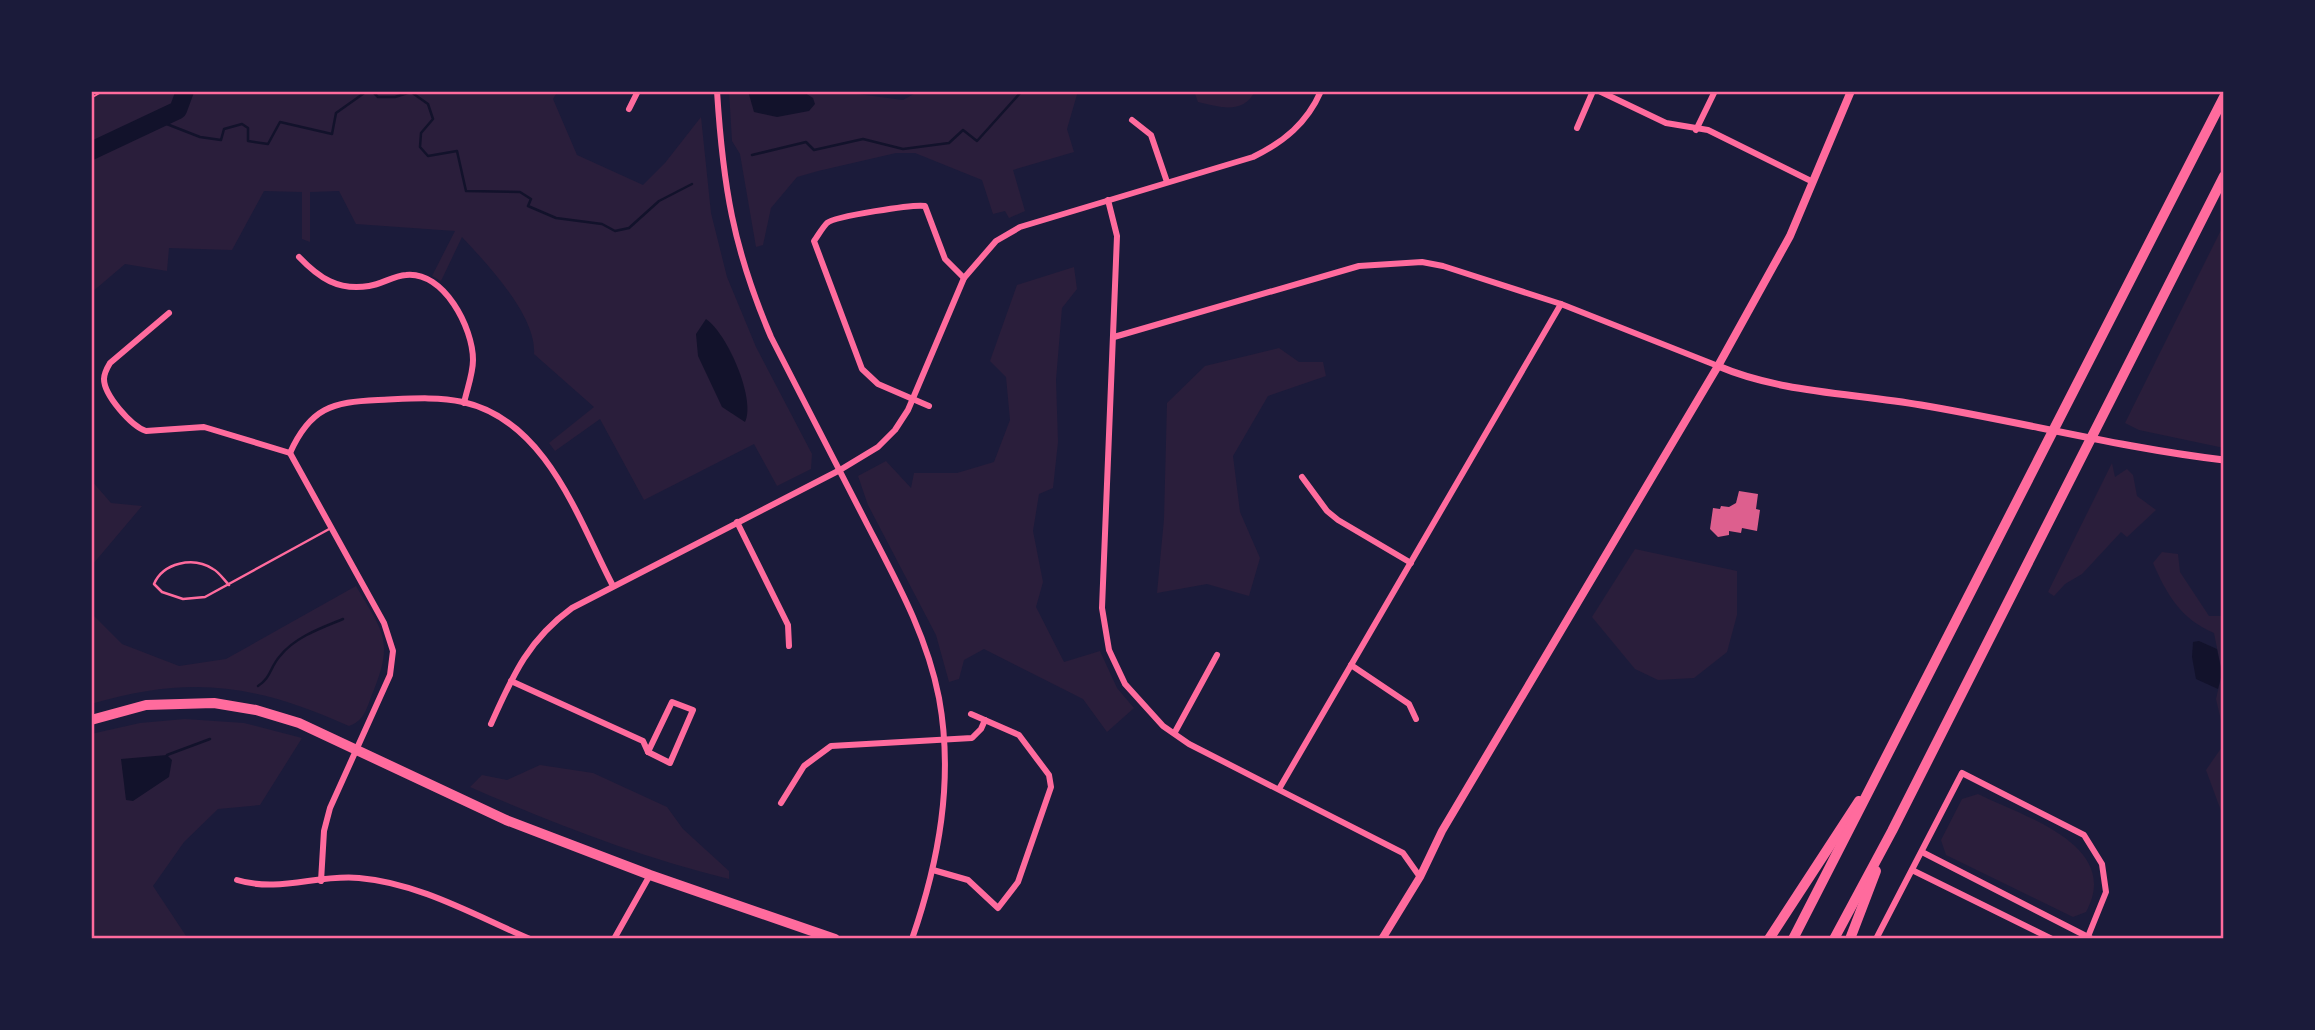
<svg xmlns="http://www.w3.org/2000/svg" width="2315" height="1030" font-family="Karla,sans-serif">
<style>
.green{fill:#2a1e3b}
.water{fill:#12122b}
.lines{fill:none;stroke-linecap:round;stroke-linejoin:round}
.stream{stroke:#12122b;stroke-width:2.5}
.river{stroke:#12122b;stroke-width:18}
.building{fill:#dd5f8e}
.path{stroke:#ff6b9d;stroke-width:2}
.service{stroke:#ff6b9d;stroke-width:2.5}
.minor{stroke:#ff6b9d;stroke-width:6}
.tertiary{stroke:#ff6b9d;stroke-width:7}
.secondary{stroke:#ff6b9d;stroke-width:8}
.primary{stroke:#ff6b9d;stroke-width:10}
.trunk{stroke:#ff6b9d;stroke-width:10}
.neatline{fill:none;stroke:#ff6b9d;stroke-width:2.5}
</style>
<rect width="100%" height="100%" fill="#1b1b3a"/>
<g class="green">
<path d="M91,91H558L553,99L577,155L643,185L665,163L701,117L711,213L727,277L756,347L812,454L811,469L777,486L754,444L644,500L600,419L555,451L549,443L594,407L534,354C537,316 487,264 462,237L441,281L432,276L455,231L356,224L339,191L310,192V242L302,239V192L264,191L232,250L169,248L167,271L125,264L91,293Z"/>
<polygon points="729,91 835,91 903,100 919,91 1078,91 1067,129 1074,152 1013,170 1025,211 1009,218 1005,211 993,214 982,180 915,153 896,153 818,171 797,177 771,208 763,245 756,247 740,154 732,141"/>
<path d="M1194,91H1255C1243,115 1220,107 1198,102Z"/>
<polygon points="2224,224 2224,448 2139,430 2125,423"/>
<polygon points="1074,267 1077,289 1062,308 1056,380 1058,442 1053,488 1039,494 1033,531 1043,582 1036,607 1064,662 1100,651 1117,688 1134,708 1107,732 1083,699 984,649 964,660 959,679 949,682 936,635 868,505 858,476 886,461 911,488 914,473 957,473 994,462 1010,420 1006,377 990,361 1017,285"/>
<polygon points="1279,348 1299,362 1323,362 1326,376 1268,396 1233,456 1240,512 1260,558 1249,596 1207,584 1157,593 1164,519 1167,403 1205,366"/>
<polygon points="2112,463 2115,477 2127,469 2133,475 2137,496 2156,510 2127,537 2121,532 2082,574 2065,584 2054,596 2048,592"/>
<path d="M91,480L111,503L142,506L93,564L94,616L122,644L179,666L226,659L356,586C385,635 394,642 371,697C366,711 363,721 349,726C255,684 191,675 91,704Z"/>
<polygon points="1635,549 1737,571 1737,615 1727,652 1694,678 1658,680 1635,669 1592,617"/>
<path d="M2162,552L2178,554L2180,572L2209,616H2224V734L2216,699L2222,673L2214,633C2181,619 2167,595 2153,563Z"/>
<polygon points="185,719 244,723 302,738 260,805 218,809 184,842 153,886 188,939 91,939 91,734 140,723"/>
<polygon points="2224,744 2224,819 2206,770"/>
<path d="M540,765L593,773L667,807L683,829L729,871V879C639,857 555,824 470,787L482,775L507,780Z"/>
<path d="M1978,794C2022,816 2123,845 2086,912L2073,917L1946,855L1941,840L1962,799Z"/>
</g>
<g class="water">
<polygon points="748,91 802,91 813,98 815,104 809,111 777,117 754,112"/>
<path d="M706,319C727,333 756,399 745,422L722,407L698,356L696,334Z"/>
<polygon points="2199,641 2217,649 2222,673 2218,689 2196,679 2192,657 2193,642"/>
<polygon points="167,755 172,760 169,777 133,801 126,800 121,759"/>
</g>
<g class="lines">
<g class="stream">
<polyline points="372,91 378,97 395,97 411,92 428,104 433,119 421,133 420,147 428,156 457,151 466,191 520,192 531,199 528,206 556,218 602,224 615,231 629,228 659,201 692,184"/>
<polyline points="159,121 200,137 221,140 224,129 242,124 248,128 248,141 268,144 280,122 332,134 336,113 367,91"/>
<polyline points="752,155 806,142 814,150 863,139 903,149 949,143 963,130 977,141 1022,91"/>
<path d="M258,686C271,678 270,667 280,656C295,637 321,628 343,619"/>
<polyline points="167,755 210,739"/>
</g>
<polyline class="river" points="91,151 178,110 185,91"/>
</g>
<polygon class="building" points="1739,491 1758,494 1756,509 1760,510 1757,531 1742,528 1741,533 1729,531 1729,535 1718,537 1710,529 1713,508 1720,509 1721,506 1729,507 1736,503"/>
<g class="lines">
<polyline class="path" points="91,98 103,91"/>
<path class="service" d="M229,585C224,580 219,572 213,569C193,556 163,563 154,584L162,592L183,599L205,597L331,528"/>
<g class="minor">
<path d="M717,91C723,186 733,248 771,337C804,400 836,463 868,526C897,582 927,636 939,698C954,780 939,861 912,939"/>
<polyline points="1599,91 1666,123 1708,130 1813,182"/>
<polyline points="629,109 638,91"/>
<polyline points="1132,120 1151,135 1167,182"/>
<polyline points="1577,128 1593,91"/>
<polyline points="1696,130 1715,91"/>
<polyline points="1108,200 1117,236 1102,608 1109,650 1125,684 1163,726 1189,744 1403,853 1420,877"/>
<path d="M299,257C319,278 338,291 369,286C382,284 393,276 406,275C444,271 473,328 473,360C473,374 467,389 464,403"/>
<path d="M169,313L110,363C107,368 104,373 104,379C104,395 131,426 146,431L204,427L290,453"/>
<polyline points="1114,337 1359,266 1422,262 1443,266 1561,304 1718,366"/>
<path d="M929,406L878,384L862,369L814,241C818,236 822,228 827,223C835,216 915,204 925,206L945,259L964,278"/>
<polyline points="290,453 384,623 393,651 390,675 330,808 324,831 321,881"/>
<path d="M290,453C310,408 332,402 378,400C406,399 436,396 463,402C547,421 578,519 613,586"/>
<polyline points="1302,477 1327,511 1338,520 1411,563"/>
<polyline points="737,522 788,625 789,646"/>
<polyline points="1351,665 1409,704 1416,719"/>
<polyline points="511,681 643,741 648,752"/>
<polygon points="672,702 693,710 670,763 648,752"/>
<path d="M491,724C513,675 528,640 572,608L840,470L878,447L895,430L908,410L964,278L996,241L1020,227L1253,157C1284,142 1307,123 1321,91"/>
<polyline points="1175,732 1217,655"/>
<polyline points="1279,789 1561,304"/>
<polyline points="781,803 804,766 831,746 972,738 981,729 985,720"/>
<polyline points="1922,852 2092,939"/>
<polyline points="933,870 968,880 998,908 1018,882 1051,787 1049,775 1019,735 971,714"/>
<polyline points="1912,870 2052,939"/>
<path d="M237,880C280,893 317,874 359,878C419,883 476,916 530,939"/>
<polyline points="614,939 650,875"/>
<polyline points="1876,939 1962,773 2084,835 2102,864 2106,892 2087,939"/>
</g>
<path class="tertiary" d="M1718,366C1781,393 1853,393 1921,405C2022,422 2122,448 2224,460"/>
<polyline class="secondary" points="1382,939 1420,877 1442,831 1718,366 1790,236 1851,91"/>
<polyline class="primary" points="91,720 146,705 214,703 256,710 299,723 506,820 650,875 835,939"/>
<g class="trunk">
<polyline points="1769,939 1859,801"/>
<polyline points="1793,939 2224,97"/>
<polyline points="1834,939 1892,831 2224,176"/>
<polyline points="1850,939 1876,871"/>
</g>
</g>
<rect width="2315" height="1030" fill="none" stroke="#1b1b3a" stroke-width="186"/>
<rect x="93" y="93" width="2129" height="844" class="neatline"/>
</svg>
